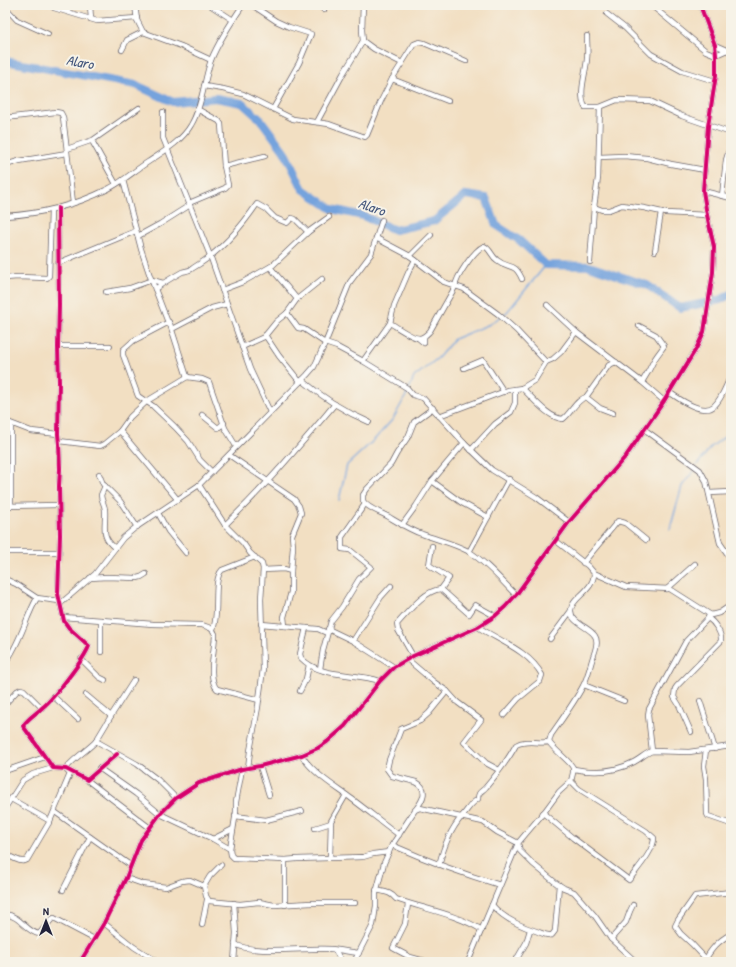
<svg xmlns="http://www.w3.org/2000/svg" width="736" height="967" font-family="'Patrick Hand',sans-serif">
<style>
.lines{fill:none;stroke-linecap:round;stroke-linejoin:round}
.stream{stroke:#74a3dd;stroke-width:1.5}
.river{stroke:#74a3dd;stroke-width:8}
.minor-casing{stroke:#6b646a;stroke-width:6}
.minor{stroke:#fff;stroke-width:4.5}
.cycleway-casing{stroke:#f7f3e8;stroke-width:6}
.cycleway{stroke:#d6006c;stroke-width:4}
.labels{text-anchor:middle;stroke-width:4;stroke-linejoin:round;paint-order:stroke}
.water-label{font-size:14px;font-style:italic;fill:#43567c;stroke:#f7f3e8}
</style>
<rect width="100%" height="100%" fill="#f7f3e8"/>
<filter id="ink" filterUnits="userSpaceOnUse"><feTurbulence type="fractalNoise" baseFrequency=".025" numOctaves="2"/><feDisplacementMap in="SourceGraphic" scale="8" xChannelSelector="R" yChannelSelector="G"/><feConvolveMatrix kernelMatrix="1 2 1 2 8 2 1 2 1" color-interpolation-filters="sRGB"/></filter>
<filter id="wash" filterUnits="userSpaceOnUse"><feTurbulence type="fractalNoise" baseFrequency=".012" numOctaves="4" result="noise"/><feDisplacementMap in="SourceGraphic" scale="16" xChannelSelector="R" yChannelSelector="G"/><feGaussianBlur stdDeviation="0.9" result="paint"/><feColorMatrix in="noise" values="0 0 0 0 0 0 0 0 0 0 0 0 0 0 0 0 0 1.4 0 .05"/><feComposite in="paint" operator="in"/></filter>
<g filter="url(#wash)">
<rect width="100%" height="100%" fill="#f2dfc2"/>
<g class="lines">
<g class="stream">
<polyline points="5,69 11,63"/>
<polyline points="409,389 414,377 438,358 454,339 490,324 507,312 546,265"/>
<polyline points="697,465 711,447 731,432"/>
<polyline points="339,500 347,465 374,440 393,419 408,392"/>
<polyline points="670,529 682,486 695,469"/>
</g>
<polyline class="river" points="5,61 136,85 173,102 216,98 242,103 261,120 284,151 303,189 332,209 363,216 395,230 434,221 466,195 486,198 496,225 519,240 546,265 589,266 647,285 680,308 720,300 731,294"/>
</g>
</g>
<g filter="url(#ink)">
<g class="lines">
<defs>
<g id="minor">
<polyline points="51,5 54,8 97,21 137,18"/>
<polyline points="90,5 91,19"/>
<polyline points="135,5 137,20 143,32 181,46 211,60"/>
<polyline points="210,5 233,20"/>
<polyline points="252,5 276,21 289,27 311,34 299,63 273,109"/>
<polyline points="319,5 324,10"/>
<polyline points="651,5 706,51 716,55 727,50"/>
<polyline points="5,7 17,20 48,34"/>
<polyline points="607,14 625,28 651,54 682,71 715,81"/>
<path d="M587,36C587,44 588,51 587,59C586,73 578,94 585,107H600"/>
<polyline points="363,41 374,49 402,63"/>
<polyline points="715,45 731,52"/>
<polyline points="122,50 127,40 143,32"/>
<polyline points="392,79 448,101"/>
<polyline points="204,86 223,89 243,94 293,119 329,124 365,137 367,135 381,101 392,79 414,44 419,42 424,43 466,61"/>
<polyline points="163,112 163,138 211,258 250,369 270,412"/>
<polyline points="5,118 56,112 61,113 63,117 73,203"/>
<polyline points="317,122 343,74 363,41 362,30 363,5"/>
<polyline points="92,141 116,184"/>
<polyline points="67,149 93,140 139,108"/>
<polyline points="599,157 624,156 647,158 671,164 705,170"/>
<polyline points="5,165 19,161 67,153"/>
<polyline points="224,166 265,156"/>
<polyline points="123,180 141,249 150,276 167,320 170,324 187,377"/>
<polyline points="703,191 731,198"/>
<polyline points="722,196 726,160 731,144"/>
<polyline points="189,203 225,188 228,185 224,166 221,124 219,121 197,109"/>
<polyline points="594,207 602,210 609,210 622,205 644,208 666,213 707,215"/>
<path d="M58,208L59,305L58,347L59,382L58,434L59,444L60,469L59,486L60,535L58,594L64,621L69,628L89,646C85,658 53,699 43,707C36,714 28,718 23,726L53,768L66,769L87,780L117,754"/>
<path d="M5,216C40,214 76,205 108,189C122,182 134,171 148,162C163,152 182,141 191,125C202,107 204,80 211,60C218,43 232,21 243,5"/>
<polyline points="138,236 160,224 190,205"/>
<polyline points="376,238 410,256 444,282 464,289 498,314 516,330 546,362"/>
<polyline points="655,251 661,212"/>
<polyline points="410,256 431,235"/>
<polyline points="590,262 594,207 598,178 600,107 617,100 650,101 682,116 731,133"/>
<polyline points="58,263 136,231"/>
<polyline points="5,278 18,277 47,278 49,276 51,210"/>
<path d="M155,289C163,283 173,277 182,272C185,271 190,271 193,268C219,253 240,229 257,204L266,209L275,218L287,223L292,218L295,219L308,232"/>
<polyline points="222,290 243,282 273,265 308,232 329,217"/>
<polyline points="106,292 130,288 152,280 163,283"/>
<polyline points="297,299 322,279"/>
<polyline points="547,305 576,332"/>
<polyline points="287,313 298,328 304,329 325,343 337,347 363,361 407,388 413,395 423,398 464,443 492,470 536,497 569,522"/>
<polyline points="169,322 133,341 123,350 123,355 138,396 153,406 175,427 188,441 200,460 212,472"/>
<path d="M390,323C397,327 412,338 419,338C424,338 427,334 430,331L455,287C456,277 474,250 484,246C491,249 491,256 497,260C509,270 514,261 522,279"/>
<path d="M639,326L656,335L664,346C662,349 654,359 653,362C649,371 648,373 642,382"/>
<polyline points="172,329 212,308 227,304"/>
<polyline points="265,335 279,356 300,382"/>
<polyline points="418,338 424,343 424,337"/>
<polyline points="58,346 110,346"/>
<polyline points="242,347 264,337 277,321 287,313 297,299 270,267"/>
<polyline points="363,361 390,323 394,306 409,271 415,260"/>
<polyline points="464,368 483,360 504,392"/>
<path d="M302,380C322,397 345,412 369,422"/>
<path d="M522,388C533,398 548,418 563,419C571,413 576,400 586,397L609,365L616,362"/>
<path d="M669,392C679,399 703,416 714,406C722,399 726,385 731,376"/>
<polyline points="586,397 600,408 613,413"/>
<path d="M433,408L414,422L408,437L397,453L391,464L367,489L363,495V501C368,509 381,512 389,517C399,523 410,530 422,534C438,540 453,543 468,551C486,562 501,580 516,595"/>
<polyline points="202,415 218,428 224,423"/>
<polyline points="439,416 508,390 522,388 535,380 546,362 553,359 561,352 576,332 642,382 664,401"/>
<polyline points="5,421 31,431 58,434"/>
<polyline points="644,429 700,470 706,481 720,543 731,559"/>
<polyline points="120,431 178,500"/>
<polyline points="59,441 100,446 104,444 120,431 130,417 147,401 187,377 202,379 209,382 225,428 236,446"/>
<polyline points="471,450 495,424 511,412 515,403 515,390"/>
<polyline points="229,455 294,499 299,506 301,513 292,535 293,547 291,571"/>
<polyline points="99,474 103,484 120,501 137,527"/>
<polyline points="432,481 462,503 488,517"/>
<polyline points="199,485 225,525 243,543 250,553 262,564 263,569 261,599 263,669 258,707 250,751 248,768"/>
<path d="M105,486L101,495C101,500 105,505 105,510C106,527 100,536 115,548"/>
<polyline points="709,493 731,492"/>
<polyline points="5,506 59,505"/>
<polyline points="11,506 11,424"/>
<polyline points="158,513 168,531 186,553"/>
<path d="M225,525C265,487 300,445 335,404"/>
<polyline points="402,525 416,506 432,481 464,443"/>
<polyline points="432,546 429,565 449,578 441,589"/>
<polyline points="5,552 59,552"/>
<polyline points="469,552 509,479"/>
<polyline points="583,563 618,521 625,523 646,540"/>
<polyline points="263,570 284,569 291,571 291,592 284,617 285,626"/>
<polyline points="594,573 626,587 670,589 711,615 719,613 731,605"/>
<polyline points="90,578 107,577 137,578 141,577 146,574"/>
<polyline points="5,579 16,584 37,598 59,601"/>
<polyline points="667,589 695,564"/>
<polyline points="60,604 95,574 123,538 135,528 199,485 307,375 314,367 324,346 350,282 371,254 382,220"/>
<path d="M63,617L153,624L202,625C208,627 213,628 215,634C215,648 207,679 217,689L259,700"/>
<polyline points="261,624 318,629 327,633"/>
<path d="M478,627C500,641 529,651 542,675L540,681L518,699L504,715"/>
<path d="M306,628L300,654L301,658C321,679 355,672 380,681"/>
<path d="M213,629C220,614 212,580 222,570L255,557"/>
<polyline points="328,629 353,641 394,667"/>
<polyline points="550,639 570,612"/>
<polyline points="353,641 381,597 391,586"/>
<polyline points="101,652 101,620"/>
<path d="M413,656L398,630L397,624C408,612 425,590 441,589L469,614L475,605L495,616"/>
<polyline points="81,659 99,677 105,680"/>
<polyline points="407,659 434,682 447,691 457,702 481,720 464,742 486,763 499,770"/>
<path d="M5,663C20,644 25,619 37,598"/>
<polyline points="320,669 323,650 331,621 342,607 359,579 371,567 350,550 342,549 342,537 365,504"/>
<polyline points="584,685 624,701"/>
<polyline points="300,691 306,679 309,665"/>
<polyline points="86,695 111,716 96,741"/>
<polyline points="53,696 78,719"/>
<polyline points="700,701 715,749"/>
<polyline points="5,704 17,691 21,689 24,690 42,708"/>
<polyline points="111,716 134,680"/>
<path d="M691,732L679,705L674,697L675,689L677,686L721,641C722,633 714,622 708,618"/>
<polyline points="706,750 704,766 706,779 707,814 708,816 731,824"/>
<polyline points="652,751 648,715 649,709 686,641 708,618 709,615"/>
<path d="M301,755C315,775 333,785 352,799C368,811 383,823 399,835"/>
<polyline points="260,766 269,795"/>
<polyline points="99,768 136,794 160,814 213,839 233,829"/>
<path d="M66,769C69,762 89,749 96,741L137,764L158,780L176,798"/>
<polyline points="242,769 236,802 236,812 230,849 231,855 234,858 285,860 297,859 363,857 373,854 389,852"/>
<path d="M574,769C594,773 615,772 634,762C640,759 646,753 652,751L689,752L731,746"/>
<polyline points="5,771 45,757"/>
<polyline points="87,780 150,828"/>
<polyline points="11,799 50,821"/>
<polyline points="5,808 23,780 33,774 53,768"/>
<path d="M416,809C423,800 429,789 416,782L392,776L387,769L389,760L401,729L420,721L429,713L447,691"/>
<polyline points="55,812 130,865"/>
<path d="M543,813L573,838L629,880C637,869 654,851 654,838L646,831L579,789L571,781C572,777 574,772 573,768C572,763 554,750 549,742L551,735C562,719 574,703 583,686C588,677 590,666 593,657C595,651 599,642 595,636C590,627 570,623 571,610C571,598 594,591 594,573L588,566L555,540"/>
<polyline points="235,816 266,820 302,811"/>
<polyline points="315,828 331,823"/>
<polyline points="213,839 230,849"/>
<path d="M392,845C428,861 463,874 500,885"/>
<path d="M5,854C12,857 21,864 27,860L50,821L70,774L67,771"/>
<polyline points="330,857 331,821 346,795"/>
<polyline points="221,865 210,876 204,886 206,896 209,901 240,904 259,902 274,905 312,903 355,903"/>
<path d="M439,865C444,846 450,830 463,815C468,809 471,803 478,799C478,791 482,792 486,787C497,774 508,760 516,745C526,739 538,744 549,742"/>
<polyline points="126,878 143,884 166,887 182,881 190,880 204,886"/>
<polyline points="63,890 90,837"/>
<path d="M376,890C385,892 391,892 396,899C424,909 456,914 482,930"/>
<polyline points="234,903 236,933 234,962"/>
<polyline points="408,904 405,924 393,948 410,957 428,962"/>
<polyline points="285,905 285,860"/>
<path d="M492,905C503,918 520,926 536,931C542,933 545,936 552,935L555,931L559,885"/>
<path d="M5,914C21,916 26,932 39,934L52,919L54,918L94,939"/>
<polyline points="104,923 134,947 158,962"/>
<polyline points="202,925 207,900"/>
<polyline points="611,939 626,922 630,911 633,905"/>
<path d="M235,944C253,955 308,947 331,949C340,950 350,952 359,953"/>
<polyline points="335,950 342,962"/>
<polyline points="706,959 692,944 681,934 675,926 678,920 695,896 731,892"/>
<polyline points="80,962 104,923 126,878 141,840 160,814 176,798 199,783 242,769 260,766 302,755 318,748 327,742 345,726 380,681 394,667 413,656 478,627 495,616 505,607 516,595 569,522 626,456 664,401 696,349 704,332 713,272 714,247 707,215 703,191 708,126 716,75 716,55 715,45 700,5"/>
<polyline points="354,962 373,925 376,906 376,893 384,863 392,845 415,810 420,808 483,822 497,832 518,843 520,851 533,864 556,883 564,888 574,892 595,916 611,939 636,962"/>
<polyline points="468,962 518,843 545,811 559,792 571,781"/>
<polyline points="515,962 526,943 530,930"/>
<path d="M704,962C711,949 718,941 731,934"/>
</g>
</defs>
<use href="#minor" class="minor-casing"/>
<use href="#minor" class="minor"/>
<defs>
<g id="cycleway">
<path d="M58,208L59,305L58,347L59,382L58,434L59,444L60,469L59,486L60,535L58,594L64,621L69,628L89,646C85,658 53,699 43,707C36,714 28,718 23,726L53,768L66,769L87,780L117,754"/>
<polyline points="80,962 104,923 126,878 141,840 160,814 176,798 199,783 242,769 260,766 302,755 318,748 327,742 345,726 380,681 394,667 413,656 478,627 495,616 505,607 516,595 569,522 626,456 664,401 696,349 704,332 713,272 714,247 707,215 703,191 708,126 716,75 716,55 715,45 700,5"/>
</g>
</defs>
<use href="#cycleway" class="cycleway-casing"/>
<use href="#cycleway" class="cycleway"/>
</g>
</g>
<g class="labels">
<g class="water-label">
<text transform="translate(80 62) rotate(10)" y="5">Alaro</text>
<text transform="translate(372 207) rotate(19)" y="5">Alaro</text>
</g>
</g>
<rect width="736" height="967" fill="none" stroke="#f7f3e8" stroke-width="20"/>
<g transform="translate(46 921)" stroke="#f7f3e8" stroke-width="3" paint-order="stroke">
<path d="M0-3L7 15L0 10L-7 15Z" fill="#22223b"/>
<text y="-6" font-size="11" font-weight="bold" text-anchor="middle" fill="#22223b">N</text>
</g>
</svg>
